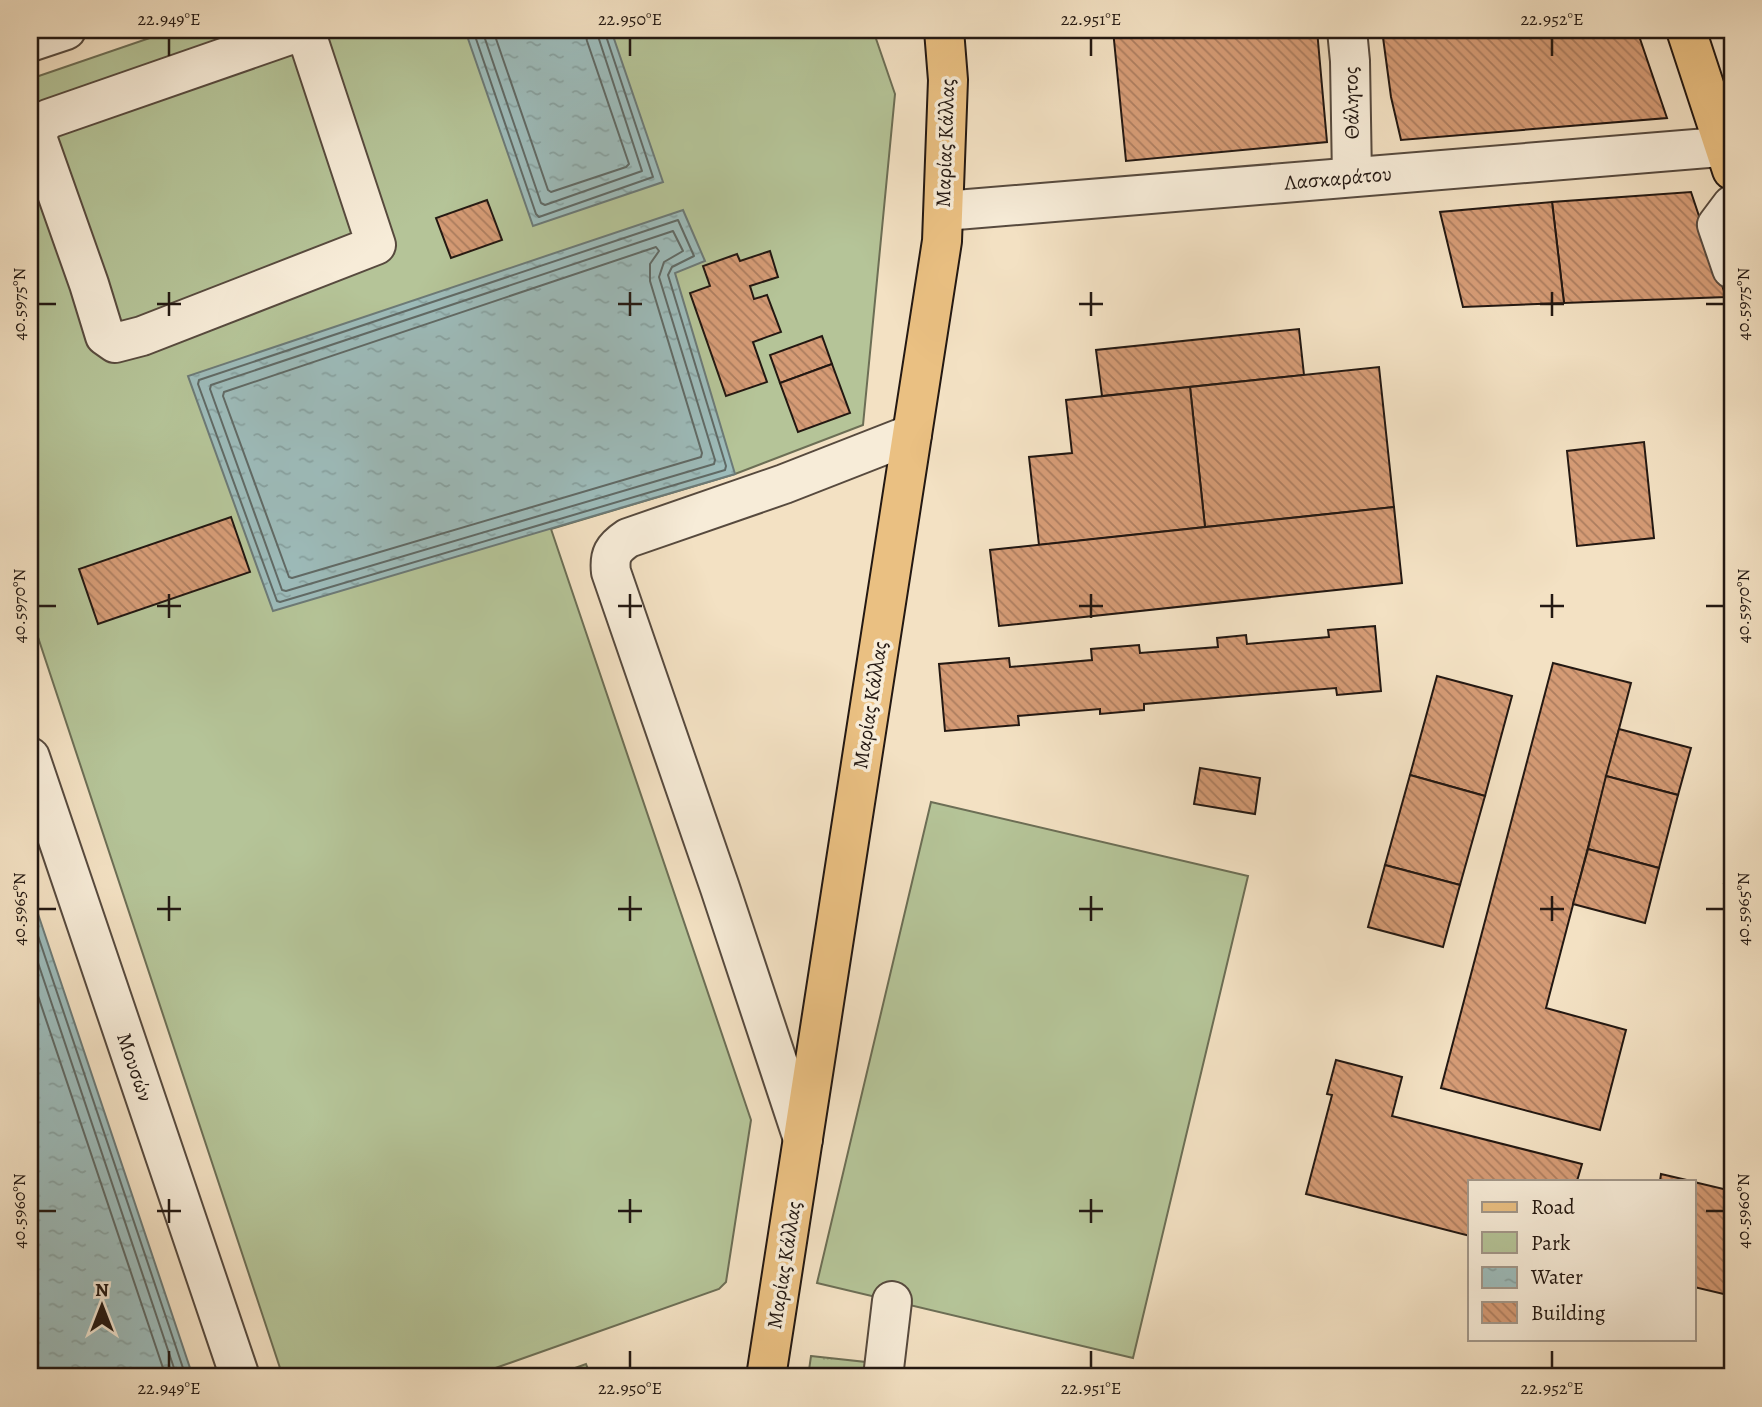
<svg xmlns="http://www.w3.org/2000/svg" width="1762" height="1407" font-family="Alegreya,serif">
<style>
.grass{fill:url(#grass-tufts);stroke:#6c6e55;stroke-width:2}
.green{fill:#b5c498;stroke:#6c6e55;stroke-width:2}
.water{fill:url(#water-ripples);stroke:#6c7a77;stroke-width:2}
.lines{fill:none;stroke-linecap:round;stroke-linejoin:round}
.shore{stroke:#606a66;stroke-width:2}
.building{fill:url(#building-back-hatch);stroke:#231812;stroke-width:2}
.minor-casing{stroke:#574a3e;stroke-width:42}
.major-casing{stroke:#231812;stroke-width:42}
.minor{stroke:#f7ecd8;stroke-width:38}
.major{stroke:#eac082;stroke-width:38}
.ticks{fill:none;stroke:#231812;stroke-width:2.5}
.labels{text-anchor:middle;stroke-width:7;stroke-linejoin:round;paint-order:stroke}
.street-label{font-size:21px;fill:#231812;stroke:#f7ecd8}
.neatline{fill:none;stroke:#231812;stroke-width:2.5}
.ticks-label{font-size:18px;text-anchor:middle;fill:#231812}
</style>
<defs>
<pattern id="grass-tufts" width="24" height="20" patternUnits="userSpaceOnUse" patternTransform="scale(1.75)"><rect width="24" height="20" fill="#b5c498"/><path d="M3 7l-1-3M5 7V3M7 7l1-3M15 17l-1-3M17 17v-4M19 17l1-3" fill="none" stroke="#9ba882"/></pattern>
<pattern id="water-ripples" width="26" height="14" patternUnits="userSpaceOnUse" patternTransform="scale(1.75)"><rect width="26" height="14" fill="#9dbcbb"/><path d="M2 4q2-2 4 0t4 0M15 11q2-2 4 0t4 0" fill="none" stroke="#87a1a0"/></pattern>
<pattern id="building-back-hatch" width="6" height="6" patternUnits="userSpaceOnUse" patternTransform="scale(1.75)"><rect width="6" height="6" fill="#d59b75"/><path d="M-1 5l2 2M0 0l6 6M5-1l2 2" fill="none" stroke="#ac7d5f"/></pattern>
</defs>
<rect width="100%" height="100%" fill="#f3e1c3"/>
<filter id="stains"><feTurbulence type="fractalNoise" baseFrequency=".00286" numOctaves="4"/><feColorMatrix values="0 0 0 0 .2 0 0 0 0 .09 0 0 0 0 .02 0 0 0 .5 -.17"/></filter>
<radialGradient id="worn" r=".72"><stop offset=".6" stop-color="#630" stop-opacity="0"/><stop offset="1" stop-color="#630" stop-opacity=".3"/></radialGradient>
<polygon class="grass" points="811,1356 884,1364 883,1377 808,1377"/>
<g class="green">
<polygon points="173,30 873,30 895,94 863,425 735,474 551,529 751,1120 726,1282 719,1289 470,1377 283,1377 30,613 30,79"/>
<polygon points="931,802 1248,876 1133,1358 817,1283"/>
<polygon points="586,1364 591,1377 550,1377"/>
</g>
<g class="water">
<polygon points="465,30 611,30 663,182 533,226"/>
<polygon points="683,210 705,261 675,273 735,474 273,611 188,376"/>
<polygon points="30,890 193,1377 30,1377"/>
</g>
<g class="lines">
<g class="shore">
<polyline points="473,30 536,214 539,217 653,177 604,30"/>
<polyline points="482,30 541,203 545,205 642,171 596,30"/>
<polyline points="493,30 548,190 551,192 626,167 629,164 587,41 585,30"/>
<polygon points="678,220 694,256 672,267 668,275 726,466 725,470 280,602 277,601 198,384 199,380"/>
<polygon points="673,231 683,251 664,262 659,277 715,460 714,464 286,591 282,590 210,389 211,385"/>
<polygon points="656,247 659,251 650,264 650,281 702,453 701,457 292,578 289,577 223,396 224,392"/>
<polyline points="30,912 186,1377"/>
<polyline points="30,939 177,1377"/>
<polyline points="30,972 166,1377"/>
</g>
</g>
<g class="building">
<polygon points="1113,30 1317,30 1327,142 1126,161"/>
<polygon points="1382,30 1637,30 1667,118 1401,140 1391,97"/>
<polygon points="1691,192 1726,297 1564,303 1552,202"/>
<polygon points="487,200 502,240 451,258 436,218"/>
<polygon points="1552,202 1564,303 1463,307 1440,212"/>
<polygon points="770,251 778,277 750,286 754,299 767,295 781,332 753,342 767,382 726,396 690,293 710,286 703,266 737,254 740,261"/>
<polygon points="1299,329 1304,375 1102,396 1096,350"/>
<polygon points="822,336 832,364 780,383 770,355"/>
<polygon points="832,364 850,413 798,432 780,383"/>
<polygon points="1379,367 1394,507 1205,527 1190,387"/>
<polygon points="1190,387 1205,527 1039,545 1029,457 1072,453 1066,400"/>
<polygon points="1644,442 1654,538 1577,546 1567,451"/>
<polygon points="1394,507 1402,583 999,626 990,550"/>
<polygon points="231,517 250,572 98,624 79,569"/>
<polygon points="1375,626 1381,691 1337,695 1336,688 1144,704 1144,710 1100,714 1100,709 1018,716 1019,725 945,731 939,664 1009,658 1010,667 1092,660 1091,649 1139,645 1140,653 1218,647 1217,638 1246,635 1247,644 1329,637 1328,630"/>
<polygon points="1553,663 1631,683 1546,1008 1626,1030 1600,1130 1441,1088"/>
<polygon points="1437,676 1512,696 1485,796 1410,775"/>
<polygon points="1619,729 1691,748 1678,795 1606,776"/>
<polygon points="1200,768 1260,778 1255,814 1194,804"/>
<polygon points="1410,775 1485,796 1460,885 1385,865"/>
<polygon points="1606,776 1678,795 1659,868 1588,849"/>
<polygon points="1588,849 1659,868 1645,923 1573,904"/>
<polygon points="1732,851 1732,885 1724,883"/>
<polygon points="1385,865 1460,885 1443,947 1368,927"/>
<polygon points="1336,1060 1402,1077 1392,1116 1582,1164 1577,1181 1470,1181 1470,1236 1306,1194 1332,1095 1327,1094"/>
<polygon points="1661,1174 1691,1181 1660,1181"/>
<polygon points="1694,1182 1732,1191 1732,1296 1694,1287"/>
</g>
<g class="lines">
<defs>
<g id="minor">
<polyline points="304,30 48,119 40,127 37,137 89,284 105,336 115,343 142,336 376,245 305,30"/>
<polyline points="1347,30 1350,61 1352,177"/>
<polyline points="30,42 66,30"/>
<polyline points="1732,205 1717,225 1732,269"/>
<polyline points="944,211 1732,146"/>
<polyline points="30,757 240,1377"/>
<path d="M803,1139L720,888L611,572C609,555 613,548 628,538L784,484L912,434"/>
<polyline points="883,1377 892,1301"/>
</g>
<g id="major">
<polyline points="1686,30 1732,170"/>
<polyline points="766,1377 942,241 948,80 944,30"/>
</g>
</defs>
<use href="#minor" class="minor-casing"/>
<use href="#major" class="major-casing"/>
<use href="#minor" class="minor"/>
<use href="#major" class="major"/>
</g>
<path class="ticks" d="M169,38V56M630,38V56M1091,38V56M1552,38V56M169,292V316M630,292V316M1091,292V316M1552,292V316M38,304H56M157,304H181M618,304H642M1079,304H1103M1540,304H1564M1706,304H1724M169,594V618M630,594V618M1091,594V618M1552,594V618M38,606H56M157,606H181M618,606H642M1079,606H1103M1540,606H1564M1706,606H1724M169,896V921M630,896V921M1091,896V921M1552,896V921M38,909H56M157,909H181M618,909H642M1079,909H1103M1540,909H1564M1706,909H1724M169,1199V1223M630,1199V1223M1091,1199V1223M38,1211H56M157,1211H181M618,1211H642M1079,1211H1103M1706,1211H1724M169,1351V1368M630,1351V1368M1091,1351V1368M1552,1351V1368"/>
<g class="labels">
<g class="street-label">
<text transform="translate(1351 103) rotate(-91)" y="7">Θάλητος</text>
<text transform="translate(945 143) rotate(-88)" y="7">Μαρίας Κάλλας</text>
<text transform="translate(1338 178) rotate(-5)" y="7">Λασκαράτου</text>
<text transform="translate(870 705) rotate(-81)" y="7">Μαρίας Κάλλας</text>
<text transform="translate(135 1067) rotate(71)" y="7">Μουσών</text>
<text transform="translate(784 1265) rotate(-81)" y="7">Μαρίας Κάλλας</text>
</g>
</g>
<rect width="1762" height="1407" fill="none" stroke="#f3e1c3" stroke-width="77"/>
<rect x="1468" y="1180" width="228" height="161" fill="#f7ecd8" stroke="#a29789" stroke-width="2"/>
<rect x="1482" y="1202" width="35" height="10" fill="#eac082" stroke="#a29789" stroke-width="2"/>
<text x="1531" y="1214" font-size="21" fill="#231812">Road</text>
<rect x="1482" y="1232" width="35" height="21" fill="#b5c498" stroke="#a29789" stroke-width="2"/>
<text x="1531" y="1250" font-size="21" fill="#231812">Park</text>
<rect x="1482" y="1267" width="35" height="21" fill="url(#water-ripples)" stroke="#a29789" stroke-width="2"/>
<text x="1531" y="1284" font-size="21" fill="#231812">Water</text>
<rect x="1482" y="1302" width="35" height="21" fill="url(#building-back-hatch)" stroke="#a29789" stroke-width="2"/>
<text x="1531" y="1320" font-size="21" fill="#231812">Building</text>
<g transform="translate(102 1306)" stroke="#f7ecd8" stroke-width="5" paint-order="stroke">
<path d="M0-5L12 26L0 18L-12 26Z" fill="#231812"/>
<text y="-10" font-size="19" font-weight="bold" text-anchor="middle" fill="#231812">N</text>
</g>
<rect x="38" y="38" width="1686" height="1330" class="neatline"/>
<g class="ticks-label">
<text x="169" y="25">22.949°E</text>
<text x="630" y="25">22.950°E</text>
<text x="1091" y="25">22.951°E</text>
<text x="1552" y="25">22.952°E</text>
<text transform="translate(19 304) rotate(-90)" y="6">40.5975°N</text>
<text transform="translate(1743 304) rotate(-90)" y="6">40.5975°N</text>
<text transform="translate(19 606) rotate(-90)" y="6">40.5970°N</text>
<text transform="translate(1743 606) rotate(-90)" y="6">40.5970°N</text>
<text transform="translate(19 909) rotate(-90)" y="6">40.5965°N</text>
<text transform="translate(1743 909) rotate(-90)" y="6">40.5965°N</text>
<text transform="translate(19 1211) rotate(-90)" y="6">40.5960°N</text>
<text transform="translate(1743 1211) rotate(-90)" y="6">40.5960°N</text>
<text x="169" y="1394">22.949°E</text>
<text x="630" y="1394">22.950°E</text>
<text x="1091" y="1394">22.951°E</text>
<text x="1552" y="1394">22.952°E</text>
</g>
<rect width="100%" height="100%" filter="url(#stains)"/>
<rect width="100%" height="100%" fill="url(#worn)"/>
</svg>
